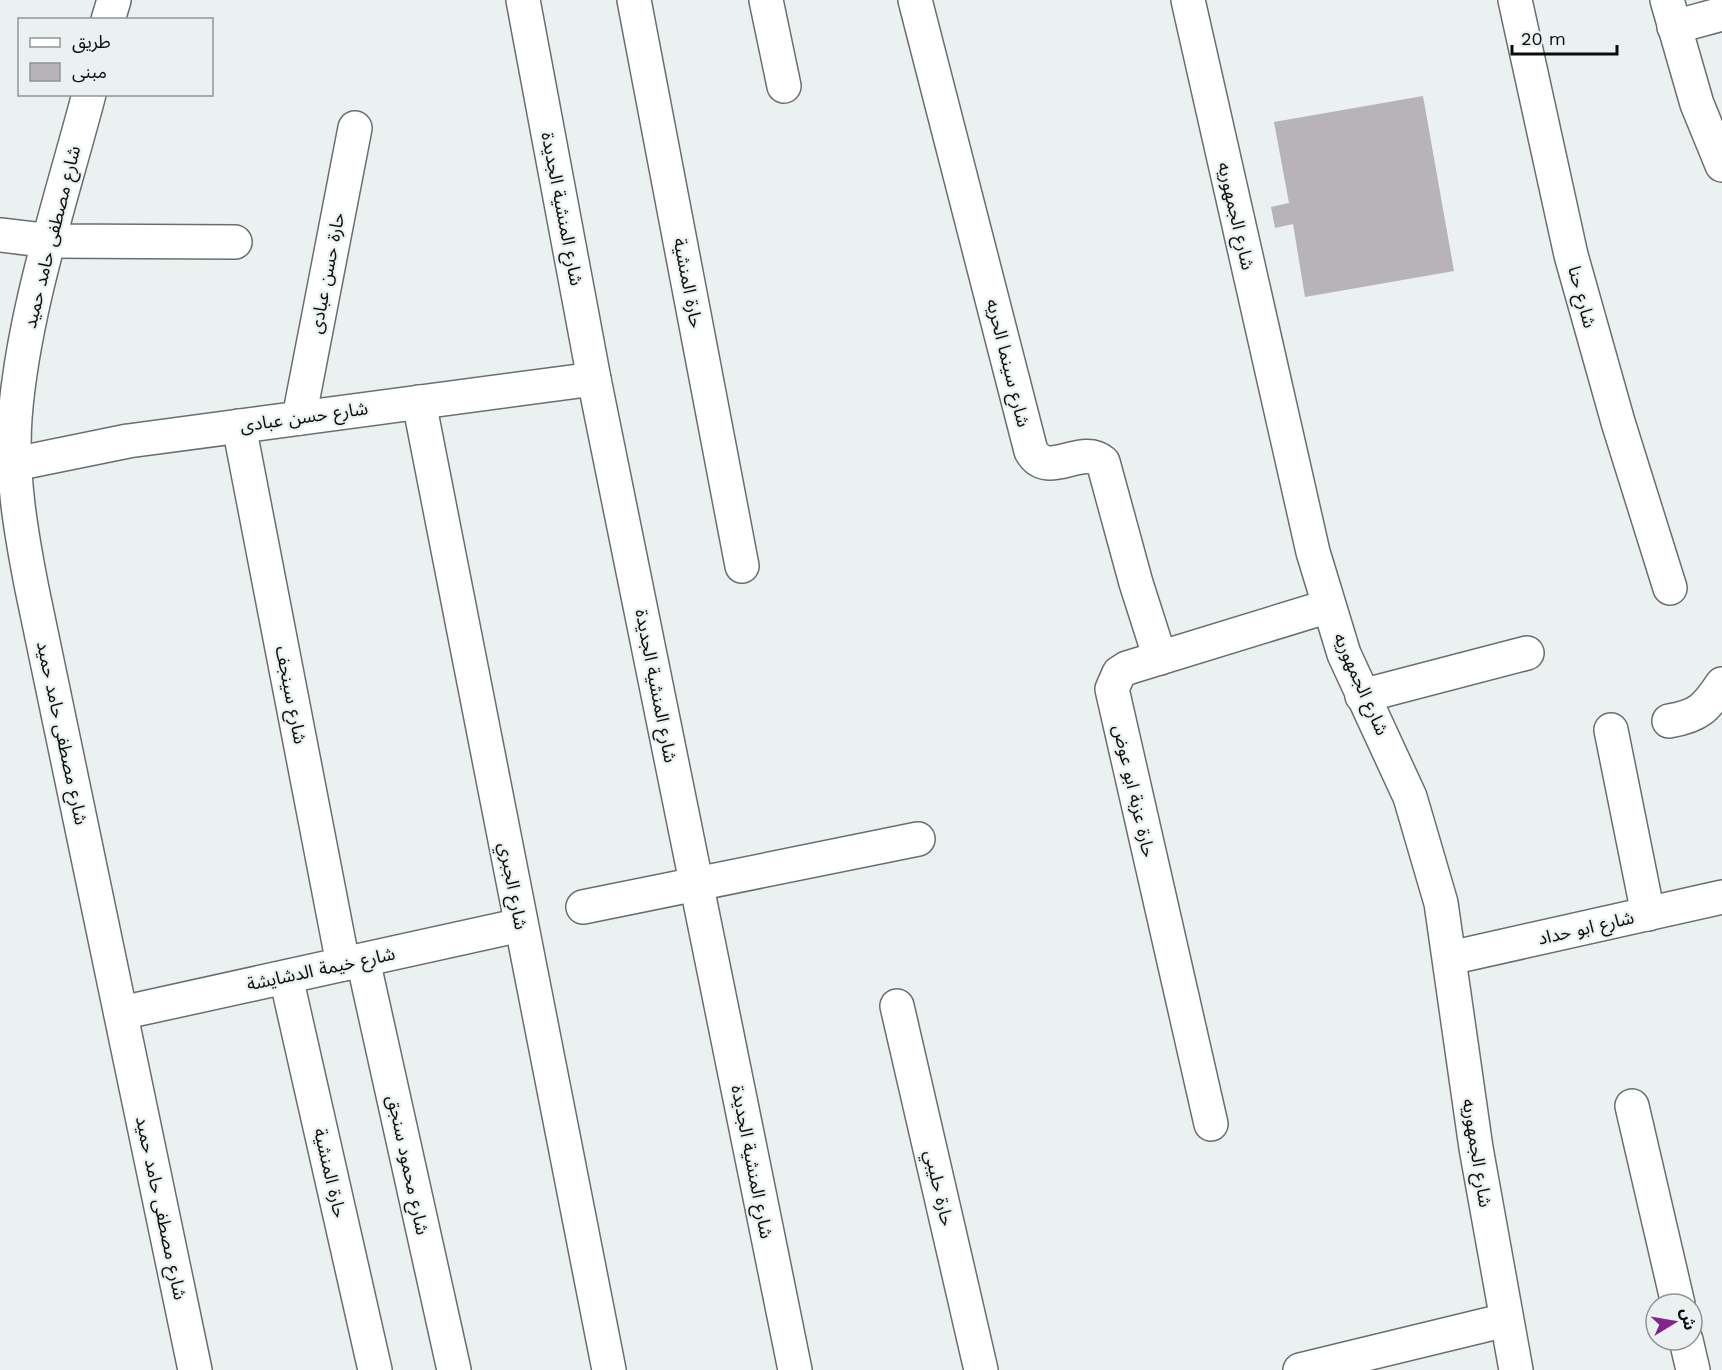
<svg xmlns="http://www.w3.org/2000/svg" width="1722" height="1370" font-family="'Work Sans','Noto Sans Arabic',sans-serif">
<style>
.building{fill:#b7b3b7}
.lines{fill:none;stroke-linecap:round;stroke-linejoin:round}
.minor-casing{stroke:#696f6e;stroke-width:36}
.minor{stroke:#fff;stroke-width:33}
.labels{text-anchor:middle;stroke-width:4.5;stroke-linejoin:round;paint-order:stroke}
.street-label{font-size:18px;fill:#0b0d0d;stroke:#eaf1f0}
</style>
<rect width="100%" height="100%" fill="#eaf1f0"/>
<polygon class="building" points="1423,96 1454,271 1305,297 1293,224 1275,228 1271,207 1289,203 1274,122"/>
<g class="lines">
<defs>
<g id="minor">
<polyline points="523,0 594,379 795,1370"/>
<polyline points="634,0 742,566"/>
<polyline points="766,0 784,86"/>
<path d="M915,0L1031,451C1048,481 1081,443 1103,462L1136,583L1160,658"/>
<polyline points="1188,0 1313,552 1344,654 1410,797 1441,903 1476,1148 1516,1370"/>
<polyline points="1515,0 1571,255 1618,422 1670,588"/>
<polyline points="1667,0 1697,104 1722,165"/>
<polyline points="108,20 114,0"/>
<polyline points="1674,27 1722,14"/>
<path d="M89,94C62,197 23,312 15,418C11,475 21,533 32,589L195,1370"/>
<polyline points="0,235 51,241 235,242"/>
<polyline points="419,402 609,1370"/>
<polyline points="299,418 355,128"/>
<polyline points="239,426 343,964"/>
<polyline points="0,467 128,441 594,379"/>
<polyline points="1362,696 1527,653"/>
<path d="M1669,721C1699,716 1706,708 1722,684"/>
<polyline points="1611,730 1648,914"/>
<polyline points="583,907 918,839"/>
<polyline points="1450,958 1722,897"/>
<polyline points="363,960 454,1370"/>
<polyline points="286,977 375,1370"/>
<polyline points="897,1006 981,1370"/>
<polyline points="121,1013 521,925"/>
<polyline points="1632,1106 1678,1304"/>
<polyline points="1211,1124 1112,689 1119,673 1127,668 1329,606"/>
<polyline points="1686,1340 1693,1370"/>
<polyline points="1300,1370 1506,1320"/>
</g>
</defs>
<use href="#minor" class="minor-casing"/>
<use href="#minor" class="minor"/>
</g>
<g class="labels">
<g class="street-label">
<text transform="translate(562 209) rotate(79)" y="6">شارع المنشية الجديدة</text>
<text transform="translate(1236 216) rotate(77)" y="6">شارع الجمهوريه</text>
<text transform="translate(52 237) rotate(-76)" y="6">شارع مصطفى حامد حميد</text>
<text transform="translate(327 273) rotate(-79)" y="6">حارة حسن عبادى</text>
<text transform="translate(688 283) rotate(79)" y="6">حارة المنشية</text>
<text transform="translate(1582 297) rotate(75)" y="6">شارع حنا</text>
<text transform="translate(1008 363) rotate(76)" y="6">شارع سينما الحريه</text>
<text transform="translate(304 417) rotate(-8)" y="6">شارع حسن عبادى</text>
<text transform="translate(1361 684) rotate(66)" y="6">شارع الجمهوريه</text>
<text transform="translate(656 686) rotate(79)" y="6">شارع المنشية الجديدة</text>
<text transform="translate(291 695) rotate(79)" y="6">شارع سينجف</text>
<text transform="translate(62 733) rotate(78)" y="6">شارع مصطفى حامد حميد</text>
<text transform="translate(1134 791) rotate(77)" y="6">حارة عزبة ابو عوض</text>
<text transform="translate(513 886) rotate(79)" y="6">شارع الجبري</text>
<text transform="translate(1586 928) rotate(-13)" y="6">شارع ابو حداد</text>
<text transform="translate(321 969) rotate(-12)" y="6">شارع خيمة الدشايشة</text>
<text transform="translate(1477 1153) rotate(81)" y="6">شارع الجمهوريه</text>
<text transform="translate(752 1162) rotate(79)" y="6">شارع المنشية الجديدة</text>
<text transform="translate(408 1165) rotate(78)" y="6">شارع محمود سنجق</text>
<text transform="translate(330 1173) rotate(77)" y="6">حارة المنشية</text>
<text transform="translate(939 1188) rotate(77)" y="6">حارة حليبي</text>
<text transform="translate(161 1208) rotate(78)" y="6">شارع مصطفى حامد حميد</text>
</g>
</g>
<rect x="18" y="18" width="195" height="78" fill="#eaf1f0" stroke="#919695" stroke-width="1.5"/>
<rect x="30" y="38" width="30" height="9" fill="#ffffff" stroke="#919695" stroke-width="1.5"/>
<text x="72" y="48" font-size="18" fill="#0b0d0d">طريق</text>
<rect x="30" y="63" width="30" height="18" fill="#b7b3b7" stroke="#919695" stroke-width="1.5"/>
<text x="72" y="78" font-size="18" fill="#0b0d0d">مبنى</text>
<g transform="translate(1674 1322) rotate(79)"><circle r="28" fill="#eaf1f0" stroke="#919695" stroke-width="1.5"/>
<path d="M0-4.5L10 22L0 15L-10 22Z" fill="#85238c"/>
<text y="-9" font-size="16" font-weight="bold" text-anchor="middle" fill="#0b0d0d">ش</text>
</g>
<path d="M1512 45v9h105v-9" fill="none" stroke="#0b0d0d" stroke-width="3"/>
<text x="1521" y="45" font-size="18" fill="#0b0d0d" stroke="#eaf1f0" stroke-width="4.5" paint-order="stroke">20 m</text>
</svg>
